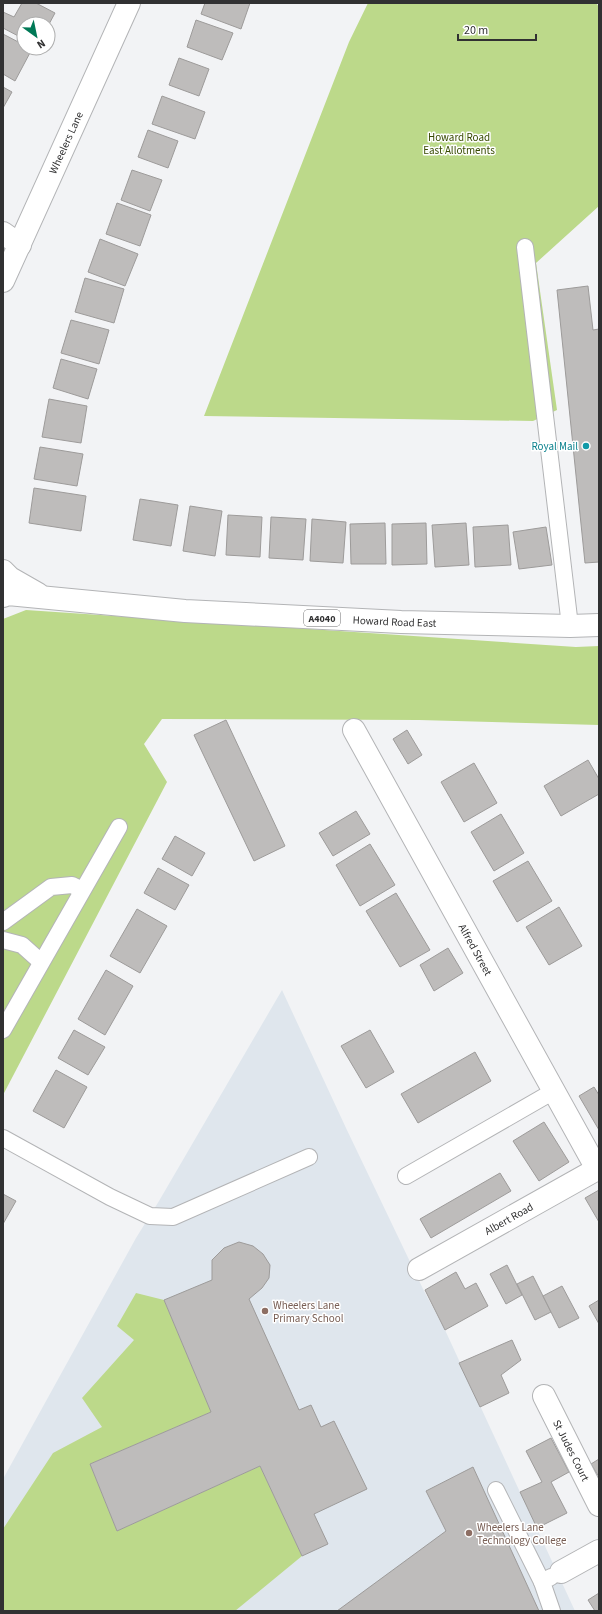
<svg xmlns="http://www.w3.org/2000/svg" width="602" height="1614" font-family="'Source Sans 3',sans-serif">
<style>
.built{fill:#dfe6ed}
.green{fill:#bcd98a}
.building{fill:#bebcbb;stroke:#9d9b9a}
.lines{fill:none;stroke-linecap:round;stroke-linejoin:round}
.service-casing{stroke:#b3b4b6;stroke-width:18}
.minor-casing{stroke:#b3b4b6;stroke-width:24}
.tertiary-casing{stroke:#b3b4b6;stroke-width:24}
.primary-casing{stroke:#b3b4b6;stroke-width:24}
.service{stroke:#fff;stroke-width:16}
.minor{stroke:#fff;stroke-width:22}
.tertiary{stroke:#fff;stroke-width:22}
.primary{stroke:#fff;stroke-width:22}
.culture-dot{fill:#0f9aa8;stroke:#fff;stroke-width:1.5}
.education-dot{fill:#8d6e63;stroke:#fff;stroke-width:1.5}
.labels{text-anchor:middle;stroke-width:3;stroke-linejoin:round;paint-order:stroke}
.shield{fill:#fff;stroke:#6f6f70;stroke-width:1}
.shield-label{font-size:10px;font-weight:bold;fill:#313132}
.park-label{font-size:11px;fill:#374a01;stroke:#fff}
.street-label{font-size:11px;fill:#313132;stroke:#fff}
.culture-label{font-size:11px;fill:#0d838f;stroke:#fff;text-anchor:end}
.education-label{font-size:11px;fill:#785e54;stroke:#fff;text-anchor:start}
</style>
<rect width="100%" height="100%" fill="#f2f3f5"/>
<polygon class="built" points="282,990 346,1128 424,1291 445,1330 575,1611 3,1611 3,1479 136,1238 159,1201"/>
<g class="green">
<polygon points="368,3 596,3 599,7 599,206 536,263 557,410 533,421 204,416 349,42"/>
<polygon points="26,610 576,647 599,646 599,725 419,720 162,719 144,744 167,782 3,1095 3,619"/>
<polygon points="136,1293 164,1300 211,1412 90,1464 117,1531 260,1466 302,1556 235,1611 3,1611 3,1529 53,1453 102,1427 82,1398 134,1340 117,1326"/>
</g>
<g class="building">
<polygon points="22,3 36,3 55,13 48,26 48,24 24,24 24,39 3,28 3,12 14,17"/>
<polygon points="205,3 250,3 241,29 201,14"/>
<polygon points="196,20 233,33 222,60 187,47"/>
<polygon points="3,34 24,45 24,48 32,49 15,81 3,74"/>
<polygon points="179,58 209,69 199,96 169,85"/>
<polygon points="3,87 12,92 3,108"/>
<polygon points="162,96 205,112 195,139 152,124"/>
<polygon points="148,130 178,141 168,168 138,157"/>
<polygon points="132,170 162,180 150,211 121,200"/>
<polygon points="117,203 151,215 140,246 106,234"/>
<polygon points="100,239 138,254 125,286 88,272"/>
<polygon points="85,278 124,289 114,323 75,312"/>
<polygon points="588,286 593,330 599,329 599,562 585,563 557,290"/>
<polygon points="71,320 109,330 99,364 61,353"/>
<polygon points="61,359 97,369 88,399 53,388"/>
<polygon points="49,399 87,406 81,443 42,437"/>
<polygon points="40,447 83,454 77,486 34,479"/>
<polygon points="34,488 86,496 81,531 29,523"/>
<polygon points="140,499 178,505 171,546 133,540"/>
<polygon points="190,506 222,511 215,556 183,551"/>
<polygon points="228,515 262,517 260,557 226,555"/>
<polygon points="271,517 306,519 303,560 269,558"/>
<polygon points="312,519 346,522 343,563 310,561"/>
<polygon points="385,523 386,564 351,564 350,524"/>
<polygon points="426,523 427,564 392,565 392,524"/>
<polygon points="466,523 469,565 435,567 432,525"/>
<polygon points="508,525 511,565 475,567 473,527"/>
<polygon points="546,527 552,565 519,569 513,532"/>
<polygon points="226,720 285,846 254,861 194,735"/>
<polygon points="407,730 422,755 408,764 393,739"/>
<polygon points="588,760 599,779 599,794 561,816 544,786"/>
<polygon points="474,763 497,803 464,822 441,782"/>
<polygon points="356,811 370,834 333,856 319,833"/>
<polygon points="501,814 524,853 494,871 471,832"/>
<polygon points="175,836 205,853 192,876 162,859"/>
<polygon points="370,844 395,885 360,906 336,865"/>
<polygon points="528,861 552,901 517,922 493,881"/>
<polygon points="158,868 189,885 175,910 144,893"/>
<polygon points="396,893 430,950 400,967 366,911"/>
<polygon points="559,907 582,946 549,965 526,927"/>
<polygon points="137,909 167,926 140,973 110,956"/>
<polygon points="448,948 463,973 434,991 420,965"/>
<polygon points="106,970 133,986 105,1035 78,1019"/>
<polygon points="74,1030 105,1047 88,1075 58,1058"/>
<polygon points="370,1030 394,1072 366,1088 341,1046"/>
<polygon points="475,1052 491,1081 418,1123 401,1094"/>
<polygon points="56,1070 87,1087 64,1128 33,1111"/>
<polygon points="594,1087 599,1095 599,1130 579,1096"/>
<polygon points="544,1122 569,1162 539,1181 513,1141"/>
<polygon points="500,1173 511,1191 431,1238 420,1219"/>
<polygon points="599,1190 599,1222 585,1198"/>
<polygon points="3,1194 16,1201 3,1224"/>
<polygon points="239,1242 253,1246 263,1254 270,1265 269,1278 262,1288 249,1299 299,1410 311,1405 321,1427 334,1421 367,1489 314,1514 328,1544 302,1556 260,1466 117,1531 90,1464 211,1412 164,1300 212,1280 212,1260 224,1248"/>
<polygon points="507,1265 522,1295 506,1304 490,1274"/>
<polygon points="456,1272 465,1289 476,1283 488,1306 445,1330 425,1290"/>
<polygon points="533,1276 551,1312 535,1320 517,1284"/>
<polygon points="562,1286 579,1318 559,1328 543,1296"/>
<polygon points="599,1300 599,1324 589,1306"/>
<polygon points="512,1340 521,1360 501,1375 509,1393 480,1407 459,1363"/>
<polygon points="551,1438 569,1472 551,1482 567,1513 537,1528 520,1492 542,1482 526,1451"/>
<polygon points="599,1459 599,1477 591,1464"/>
<polygon points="473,1467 539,1611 337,1611 446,1531 426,1491"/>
<polygon points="599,1593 599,1611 595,1611 588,1600"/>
</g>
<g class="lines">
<defs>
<g id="service">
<polyline points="525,247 570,626"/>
<polyline points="3,922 51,887 72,885 82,890"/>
<polyline points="3,940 22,945 41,962"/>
<polyline points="3,1030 119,827"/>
<polyline points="3,1138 110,1197 150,1216 173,1217 309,1157"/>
<polyline points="406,1176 554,1091"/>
<polyline points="496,1490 542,1582"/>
<polyline points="551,1577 542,1582 552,1611"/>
</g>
<g id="minor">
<polyline points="3,233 20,245"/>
<path id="s1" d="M354,730L597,1169"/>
<path id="s2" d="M419,1269L599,1168"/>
<path id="s3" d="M544,1396L599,1505"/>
<polyline points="561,1572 599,1551"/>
</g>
<g id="tertiary">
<path id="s4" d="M3,281L129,3"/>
</g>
<g id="primary">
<polyline points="3,571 10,578 38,594"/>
<path id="s5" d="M3,596L8,594L185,611L401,622L570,626L599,625"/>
</g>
</defs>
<use href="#service" class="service-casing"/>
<use href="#minor" class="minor-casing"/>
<use href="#tertiary" class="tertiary-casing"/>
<use href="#primary" class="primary-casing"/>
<use href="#service" class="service"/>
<use href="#minor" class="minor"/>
<use href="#tertiary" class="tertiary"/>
<use href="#primary" class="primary"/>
</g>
<circle class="culture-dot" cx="586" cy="446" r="4"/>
<g class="education-dot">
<circle cx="265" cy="1311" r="4"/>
<circle cx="469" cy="1533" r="4"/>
</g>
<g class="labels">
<rect class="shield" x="304" y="610" width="36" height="16" rx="3"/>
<g class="shield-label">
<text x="322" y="622">A4040</text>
</g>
<g class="park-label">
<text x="459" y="141">Howard Road<tspan x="459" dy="13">East Allotments</tspan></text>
</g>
<g class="street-label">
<text dy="4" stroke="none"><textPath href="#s4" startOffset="152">Wheelers Lane</textPath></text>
<text dy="4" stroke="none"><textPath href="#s5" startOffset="393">Howard Road East</textPath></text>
<text dy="4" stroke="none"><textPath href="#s1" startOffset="251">Alfred Street</textPath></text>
<text dy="4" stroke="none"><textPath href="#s2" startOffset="103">Albert Road</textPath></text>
<text dy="4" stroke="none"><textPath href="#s3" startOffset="61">St Judes Court</textPath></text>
</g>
<g class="culture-label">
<text x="578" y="450">Royal Mail</text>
</g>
<g class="education-label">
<text x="273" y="1309">Wheelers Lane<tspan x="273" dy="13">Primary School</tspan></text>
<text x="477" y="1531">Wheelers Lane<tspan x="477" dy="13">Technology College</tspan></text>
</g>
</g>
<rect width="602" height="1614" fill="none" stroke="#313132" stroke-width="8"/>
<g transform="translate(36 36) rotate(147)"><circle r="19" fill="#ffffff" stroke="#adadad"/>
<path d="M0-3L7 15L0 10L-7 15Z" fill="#007956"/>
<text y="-6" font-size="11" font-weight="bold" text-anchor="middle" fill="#313132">N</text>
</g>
<path d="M458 34v6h78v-6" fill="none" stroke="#313132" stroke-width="2"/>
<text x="464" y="34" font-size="12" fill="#313132" stroke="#ffffff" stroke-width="3" paint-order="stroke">20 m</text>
</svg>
